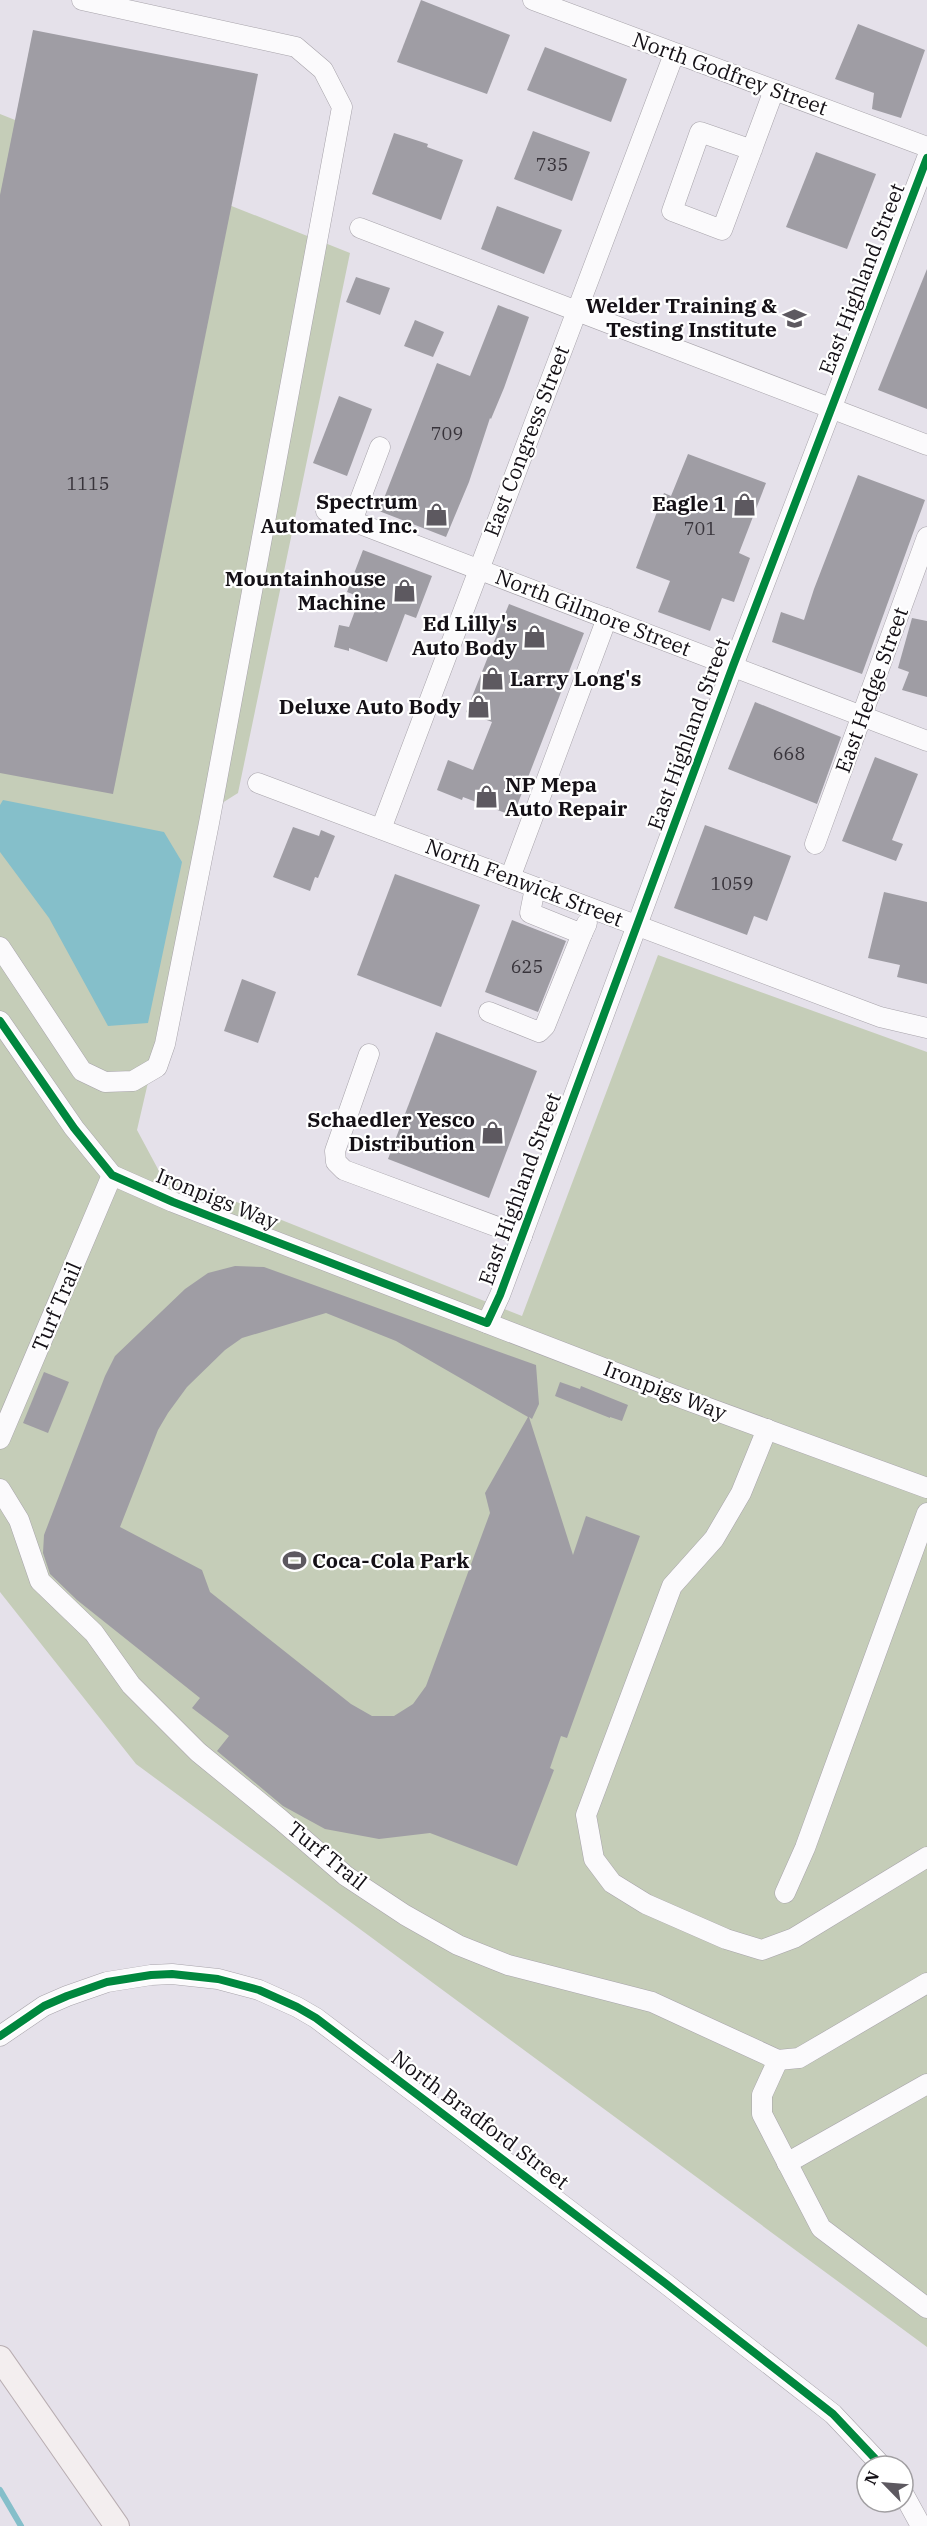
<svg xmlns="http://www.w3.org/2000/svg" width="927" height="2526" font-family="'IBM Plex Serif',serif">
<style>
.green{fill:#c5cdb8}
.water{fill:#85bfca}
.lines{fill:none;stroke-linecap:round;stroke-linejoin:round}
.stream{stroke:#85bfca;stroke-width:6}
.building{fill:#9f9da4;fill-rule:evenodd}
.minor-casing{stroke:#a7a3aa;stroke-width:21}
.major-casing{stroke:#b9aeb2;stroke-width:26}
.minor{stroke:#fbfafc;stroke-width:20}
.major{stroke:#f3eeef;stroke-width:24}
.cycleway-casing{stroke:#fff;stroke-width:11}
.cycleway{stroke:#00873e;stroke-width:8}
.labels{text-anchor:middle;stroke-width:4.5;stroke-linejoin:round;paint-order:stroke}
.number-label{font-size:18px;fill:#37333a}
.street-label{font-size:21px;fill:#141016;stroke:#fff}
.poi-label{font-size:21px;font-weight:bold;fill:#141016;stroke:#fff;text-anchor:end}
</style>
<rect width="100%" height="100%" fill="#e5e1ea"/>
<polygon class="green" points="0,114 350,253 238,793 211,810 137,1130 159,1171 522,1316 658,955 927,1052 927,2347 136,1764 0,1592"/>
<polygon class="water" points="3,800 164,832 182,862 148,1023 108,1026 49,918 0,852 0,805"/>
<g class="lines">
<polyline class="stream" points="0,2490 21,2526"/>
</g>
<g class="building">
<polygon points="421,0 510,35 487,94 397,62"/>
<polygon points="858,24 925,50 901,118 872,109 874,93 835,79"/>
<polygon points="33,30 258,74 113,794 0,773 0,195"/>
<polygon points="545,47 627,79 611,122 527,90"/>
<polygon points="533,131 590,152 572,201 514,179"/>
<polygon points="394,133 428,144 427,147 463,160 441,220 372,194"/>
<polygon points="816,152 876,174 847,249 786,227"/>
<polygon points="497,206 562,230 544,274 481,249"/>
<polygon points="927,269 927,409 878,390"/>
<polygon points="356,277 390,288 380,315 346,302"/>
<polygon points="498,305 529,317 504,388 491,419 490,418 469,482 446,537 379,511 437,363 470,376"/>
<polygon points="415,320 444,332 433,357 404,346"/>
<polygon points="339,396 372,409 347,476 313,463"/>
<polygon points="688,454 766,483 739,553 750,558 734,602 722,598 710,631 658,612 670,581 636,568 664,493 671,496"/>
<polygon points="858,475 925,500 862,674 772,642 781,612 804,620 814,589"/>
<polygon points="363,550 432,576 416,618 405,614 387,662 349,648 349,651 334,647 339,625 349,627 360,597 347,592"/>
<polygon points="509,604 584,633 513,816 463,797 462,800 437,790 448,760 473,770 492,722 466,712"/>
<polygon points="912,618 927,621 927,697 902,690 909,672 898,668"/>
<polygon points="755,702 841,737 817,804 728,769"/>
<polygon points="875,757 918,774 892,840 903,844 896,861 842,841"/>
<polygon points="705,825 791,856 767,921 754,916 747,935 674,908"/>
<polygon points="293,827 319,836 321,830 335,836 318,878 315,877 310,891 273,877"/>
<polygon points="395,874 480,905 441,1007 357,975"/>
<polygon points="884,892 927,902 927,984 897,977 900,965 868,958"/>
<polygon points="512,920 566,941 538,1012 485,992"/>
<polygon points="242,979 276,992 258,1043 224,1031"/>
<polygon points="436,1032 537,1071 489,1198 388,1159"/>
<path d="M235,1266L264,1267L536,1365L539,1404L532,1419L529,1417L573,1555L586,1516L640,1536L567,1738L561,1736L550,1768L554,1770L517,1866L430,1833L379,1839L325,1829L283,1806L217,1751L229,1736L192,1708L200,1698L77,1600L50,1574L43,1553L44,1535L105,1376L115,1356L185,1289L208,1273ZM326,1313L396,1341L528,1417L485,1493L490,1513L426,1686L413,1704L394,1716H372L351,1704L210,1592L202,1570L120,1527L158,1430L168,1413L187,1387L225,1350L242,1338Z"/>
<polygon points="44,1372 69,1382 48,1433 23,1423"/>
<polygon points="560,1382 580,1389 581,1386 628,1405 622,1421 610,1417 610,1418 555,1396"/>
</g>
<g class="lines">
<defs>
<g id="minor">
<polyline points="533,0 927,147"/>
<polyline points="752,150 700,132 672,211 722,230 774,90"/>
<polyline points="360,228 927,445"/>
<polyline points="326,511 927,741"/>
<polyline points="352,521 380,447"/>
<polyline points="258,783 880,1017 927,1028"/>
<polyline points="381,829 674,54"/>
<polyline points="815,844 927,537"/>
<polyline points="510,878 607,618"/>
<polyline points="535,888 530,913 582,934 587,923"/>
<polyline points="0,947 82,1071 105,1082 133,1081 157,1067 165,1044 209,823 342,107 323,70 296,47 82,0"/>
<polyline points="489,1012 539,1032 545,1026 582,934"/>
<polyline points="0,1021 74,1128 112,1175 173,1202 684,1399 927,1488"/>
<polyline points="369,1054 335,1151 336,1162 344,1170 522,1236"/>
<polyline points="487,1323 500,1295 733,666 927,158"/>
<polyline points="767,1429 741,1493 714,1539 672,1586 586,1815 594,1859 612,1883 646,1904 726,1939 762,1950 794,1938 927,1857"/>
<polyline points="0,1439 112,1175"/>
<polyline points="0,1489 19,1520 40,1581 94,1633 131,1685 198,1752 280,1819 346,1876 405,1915 458,1945 508,1965 652,2002 778,2060"/>
<polyline points="785,1893 805,1848 927,1513"/>
<polyline points="0,2036 44,2006 67,1996 107,1982 151,1975 172,1974 218,1979 259,1990 297,2007 316,2018 423,2099 665,2283 833,2414 882,2466"/>
<polyline points="778,2060 762,2095 762,2114 821,2228 927,2308"/>
<polyline points="778,2060 799,2058 927,1983"/>
<polyline points="787,2163 927,2084"/>
<polyline points="903,2493 921,2526"/>
</g>
<polyline id="major" points="0,2358 117,2526"/>
</defs>
<use href="#minor" class="minor-casing"/>
<use href="#major" class="major-casing"/>
<use href="#minor" class="minor"/>
<use href="#major" class="major"/>
<defs>
<g id="cycleway">
<polyline points="0,1021 74,1128 112,1175 173,1202 487,1323 500,1295 733,666 927,158"/>
<polyline points="0,2036 44,2006 67,1996 107,1982 151,1975 172,1974 218,1979 259,1990 297,2007 316,2018 423,2099 665,2283 833,2414 882,2466"/>
</g>
</defs>
<use href="#cycleway" class="cycleway-casing"/>
<use href="#cycleway" class="cycleway"/>
</g>
<defs>
<symbol id="school-bare" viewBox="-9 -9 18 18"><path d="M0-5L7-2L0 1L-7-2ZM-4 1L0 2.5L4 1V4Q0 6-4 4Z" fill="#5d5960" stroke="#fff" stroke-width="2.5" paint-order="stroke"/></symbol>
<symbol id="shop-bare" viewBox="-9 -9 18 18"><path d="M-5-2.5h2.3a2.7 3.5 0 0 1 5.4 0H5L5.5 6h-11ZM-1.5-2.5h3a1.5 2.3 0 0 0-3 0Z" fill="#5d5960" stroke="#fff" stroke-width="2.5" paint-order="stroke"/></symbol>
<symbol id="stadium-bare" viewBox="-9 -9 18 18"><path d="M0-5a6.5 5 0 1 0 0 10a6.5 5 0 1 0 0-10ZM-3.5-1.8h7v3.6h-7Z" fill="#5d5960" stroke="#fff" stroke-width="2.5" paint-order="stroke"/></symbol>
</defs>
<g fill-rule="evenodd">
<use href="#school-bare" x="778" y="302" width="33" height="33"/>
<use href="#shop-bare" x="728" y="488" width="33" height="33"/>
<use href="#shop-bare" x="420" y="498" width="33" height="33"/>
<use href="#shop-bare" x="388" y="574" width="33" height="33"/>
<use href="#shop-bare" x="518" y="620" width="33" height="33"/>
<use href="#shop-bare" x="476" y="662" width="33" height="33"/>
<use href="#shop-bare" x="462" y="690" width="33" height="33"/>
<use href="#shop-bare" x="470" y="780" width="33" height="33"/>
<use href="#shop-bare" x="476" y="1116" width="33" height="33"/>
<use href="#stadium-bare" x="278" y="1544" width="33" height="33"/>
</g>
<g class="labels">
<g class="number-label">
<text x="552" y="171">735</text>
<text x="447" y="440">709</text>
<text x="88" y="490">1115</text>
<text x="700" y="535">701</text>
<text x="789" y="760">668</text>
<text x="732" y="890">1059</text>
<text x="527" y="973">625</text>
</g>
<g class="street-label">
<text transform="translate(730 74) rotate(20)" y="7">North Godfrey Street</text>
<text transform="translate(862 279) rotate(-69)" y="7">East Highland Street</text>
<text transform="translate(527 441) rotate(-69)" y="7">East Congress Street</text>
<text transform="translate(593 613) rotate(21)" y="7">North Gilmore Street</text>
<text transform="translate(872 690) rotate(-70)" y="7">East Hedge Street</text>
<text transform="translate(689 734) rotate(-70)" y="7">East Highland Street</text>
<text transform="translate(524 883) rotate(21)" y="7">North Fenwick Street</text>
<text transform="translate(520 1189) rotate(-70)" y="7">East Highland Street</text>
<text transform="translate(217 1199) rotate(22)" y="7">Ironpigs Way</text>
<text transform="translate(57 1307) rotate(-67)" y="7">Turf Trail</text>
<text transform="translate(665 1391) rotate(21)" y="7">Ironpigs Way</text>
<text transform="translate(327 1856) rotate(39)" y="7">Turf Trail</text>
<text transform="translate(480 2120) rotate(37)" y="7">North Bradford Street</text>
</g>
<g class="poi-label">
<text x="777" y="313">Welder Training &amp;<tspan x="777" dy="24">Testing Institute</tspan></text>
<text x="418" y="509">Spectrum<tspan x="418" dy="24">Automated Inc.</tspan></text>
<text x="726" y="511">Eagle 1</text>
<text x="386" y="586">Mountainhouse<tspan x="386" dy="24">Machine</tspan></text>
<text x="517" y="631">Ed Lilly's<tspan x="517" dy="24">Auto Body</tspan></text>
<text x="510" y="686" text-anchor="start">Larry Long's</text>
<text x="461" y="714">Deluxe Auto Body</text>
<text x="505" y="792" text-anchor="start">NP Mepa<tspan x="505" dy="24">Auto Repair</tspan></text>
<text x="475" y="1127">Schaedler Yesco<tspan x="475" dy="24">Distribution</tspan></text>
<text x="312" y="1568" text-anchor="start">Coca-Cola Park</text>
</g>
</g>
<g transform="translate(885 2484) rotate(295)"><circle r="28" fill="#ffffff" stroke="#a19fa2" stroke-width="1.5"/>
<path d="M0-4.5L10 22L0 15L-10 22Z" fill="#5d5960"/>
<text y="-9" font-size="16" font-weight="bold" text-anchor="middle" fill="#141016">N</text>
</g>
</svg>
